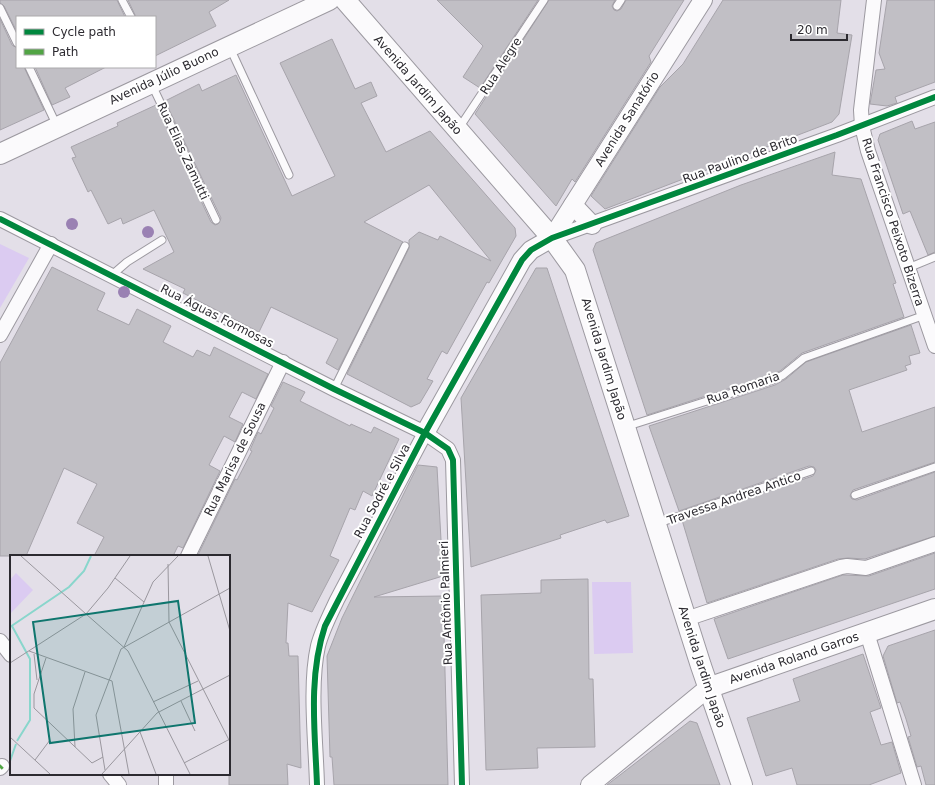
<svg xmlns="http://www.w3.org/2000/svg" width="935" height="785" font-family="'DejaVu Sans',sans-serif">
<style>
.green{fill:#dbcbf1}
.building{fill:#c1bfc5;stroke:#a7a4ab}
.lines{fill:none;stroke-linecap:round;stroke-linejoin:round}
.service-casing{stroke:#9c99a0;stroke-width:9}
.minor-casing{stroke:#9c99a0;stroke-width:16}
.tertiary-casing{stroke:#9c99a0;stroke-width:20}
.secondary-casing{stroke:#9c99a0;stroke-width:22}
.service{stroke:#fbfafc;stroke-width:7}
.minor{stroke:#fbfafc;stroke-width:14}
.tertiary{stroke:#fbfafc;stroke-width:18}
.secondary{stroke:#fbfafc;stroke-width:20}
.quiet{stroke:#51a444;stroke-width:5;stroke-dasharray:10 5;stroke-linecap:butt}
.cycleway-casing{stroke:#fff;stroke-width:8}
.cycleway{stroke:#00873e;stroke-width:6}
.tree{fill:#9a81b3}
.labels{text-anchor:middle;stroke-width:4;stroke-linejoin:round;paint-order:stroke}
.street-label{font-size:12px;fill:#2c2a30;stroke:#fff}
.inset-river{fill:none;stroke:#89d6cc;stroke-width:2}
.inset-road{fill:none;stroke:#9a979e;stroke-width:1}
.view{fill:#0f766e;fill-opacity:0.15;stroke:#0f766e;stroke-width:2}
.inset-edge{fill:none;stroke:#2c2a30;stroke-width:2}
</style>
<rect width="100%" height="100%" fill="#e3dfe8"/>
<g class="green">
<polygon points="0,244 29,258 0,308"/>
<polygon points="592,582 631,582 633,653 594,654"/>
</g>
<g class="building">
<polygon points="0,0 117,0 125,17 17,17 17,32 4,6 0,3"/>
<polygon points="128,0 229,0 209,12 216,26 155,56 155,17 136,17"/>
<polygon points="437,0 538,0 480,88 463,77 483,46"/>
<polygon points="549,0 615,0 612,6 614,10 617,11 621,9 626,0 684,0 649,56 651,62 575,182 572,179 556,206 475,114"/>
<polygon points="723,0 841,0 837,33 852,35 839,114 832,122 605,209 591,196 660,87 683,64"/>
<polygon points="887,0 935,0 935,82 895,97 897,103 887,106 870,104 876,70 885,69 879,53"/>
<polygon points="0,19 12,45 17,48 17,67 24,67 44,110 0,130"/>
<polygon points="332,39 355,89 371,82 377,96 361,103 386,152 430,131 515,228 516,236 489,283 487,282 447,354 442,351 427,379 433,381 420,403 411,407 347,374 409,248 409,240 419,232 438,240 440,236 491,261 429,185 364,222 403,242 338,370 326,363 338,339 271,307 259,332 183,293 185,289 143,269 174,252 154,210 123,224 121,218 108,224 91,190 88,192 72,158 76,157 71,147 118,126 117,123 156,105 211,222 215,225 218,224 221,218 165,101 199,84 202,91 236,75 292,196 335,176 280,63"/>
<polygon points="35,67 106,67 65,88 70,97 52,105"/>
<polygon points="912,121 915,129 935,122 935,252 928,255 910,211 903,214 878,140 880,134"/>
<polygon points="835,152 832,175 861,179 896,283 893,284 904,317 802,353 780,371 771,375 647,415 593,250 596,243 741,185"/>
<polygon points="52,267 105,293 97,310 129,325 137,309 171,326 163,342 193,357 197,350 210,356 214,347 268,374 256,399 242,392 229,417 243,424 235,442 224,436 209,465 220,471 183,548 178,546 173,556 94,556 104,537 77,523 97,484 64,468 26,556 0,556 0,363"/>
<polygon points="536,268 547,268 629,516 607,523 605,520 560,535 561,538 471,567 461,398"/>
<polygon points="911,325 920,353 909,356 911,364 905,366 907,370 849,390 862,432 935,407 935,462 853,490 850,496 852,499 857,500 935,472 935,536 865,559 848,558 838,559 707,603 682,520 813,476 816,470 814,467 809,466 679,511 649,426 775,385 786,379 806,362"/>
<polygon points="283,382 305,392 300,401 350,426 351,424 371,433 374,427 399,439 372,496 363,491 355,510 350,508 330,556 339,560 312,612 288,603 286,643 288,643 289,656 298,656 301,768 287,764 288,785 229,785 229,556 198,555 235,479 237,480 252,451 250,450 258,432 261,434 274,408 271,406"/>
<polygon points="418,465 437,467 443,576 374,597 443,596 448,785 334,785 332,757 330,757 327,656 342,618"/>
<polygon points="935,553 935,589 728,659 714,619 843,575 869,576"/>
<polygon points="588,579 589,679 593,679 595,747 537,748 538,768 486,770 481,595 541,593 541,580"/>
<polygon points="935,630 935,785 926,785 921,766 917,767 908,737 911,736 906,719 900,702 897,703 883,656 888,646"/>
<polygon points="863,654 881,708 870,712 881,745 892,742 901,773 869,785 797,785 792,768 766,776 747,718 800,701 793,679"/>
<polygon points="690,721 697,723 720,785 607,785"/>
</g>
<g class="lines">
<defs>
<g id="service">
<polyline points="122,0 131,17"/>
<polyline points="617,6 621,0"/>
<polyline points="0,8 17,43"/>
<polyline points="230,48 289,175"/>
<polyline points="29,67 57,126"/>
<polyline points="152,85 216,220"/>
<polyline points="459,128 544,0"/>
<polyline points="908,268 935,257"/>
<polyline points="112,275 127,262 162,240"/>
<polyline points="334,389 405,246"/>
<polyline points="625,427 773,380 783,375 804,358 925,315"/>
<polyline points="855,495 935,467"/>
<polyline points="656,524 811,471"/>
</g>
<g id="minor">
<polyline points="874,0 861,110 862,126 868,151 935,346"/>
<polyline points="0,219 334,389 425,433 448,449 453,460 462,785"/>
<polyline points="552,238 837,135 935,97"/>
<polyline points="0,335 51,244"/>
<polyline points="188,556 283,362"/>
<polyline points="686,619 841,567 847,566 866,568 935,544"/>
<polyline points="867,633 914,785"/>
<polyline points="0,641 11,655"/>
<polyline points="0,768 2,766"/>
<polyline points="110,774 119,785"/>
<polyline points="166,785 166,774"/>
<path d="M317,785C316,743 309,686 318,646C322,630 330,615 337,600L425,433"/>
</g>
<g id="tertiary">
<polyline points="573,205 592,225"/>
<polyline points="425,433 522,260 531,250 552,238 703,0"/>
<polyline points="590,785 708,688"/>
</g>
<g id="secondary">
<polyline points="345,0 552,238 575,270 701,666 742,785"/>
<polyline points="0,154 329,0"/>
<polyline points="708,688 935,609"/>
</g>
</defs>
<use href="#service" class="service-casing"/>
<use href="#minor" class="minor-casing"/>
<use href="#tertiary" class="tertiary-casing"/>
<use href="#secondary" class="secondary-casing"/>
<use href="#service" class="service"/>
<use href="#minor" class="minor"/>
<use href="#tertiary" class="tertiary"/>
<use href="#secondary" class="secondary"/>
<polyline class="quiet" points="0,768 2,766"/>
<defs>
<g id="cycleway">
<polyline points="0,219 334,389 425,433 448,449 453,460 462,785"/>
<path d="M317,785C315,732 308,677 325,626L425,433L522,260L531,250L552,238L837,135L935,97"/>
</g>
</defs>
<use href="#cycleway" class="cycleway-casing"/>
<use href="#cycleway" class="cycleway"/>
</g>
<g class="tree">
<circle cx="72" cy="224" r="6"/>
<circle cx="148" cy="232" r="6"/>
<circle cx="124" cy="292" r="6"/>
</g>
<g class="labels">
<g class="street-label">
<text transform="translate(501 66) rotate(-57)" y="4">Rua Alegre</text>
<text transform="translate(164 76) rotate(-25)" y="4">Avenida Júlio Buono</text>
<text transform="translate(418 85) rotate(49)" y="4">Avenida Jardim Japão</text>
<text transform="translate(627 119) rotate(-58)" y="4">Avenida Sanatório</text>
<text transform="translate(183 151) rotate(65)" y="4">Rua Elias Zamutti</text>
<text transform="translate(740 159) rotate(-20)" y="4">Rua Paulino de Brito</text>
<text transform="translate(893 222) rotate(72)" y="4">Rua Francisco Peixoto Bizerra</text>
<text transform="translate(217 316) rotate(27)" y="4">Rua Águas Formosas</text>
<text transform="translate(604 359) rotate(73)" y="4">Avenida Jardim Japão</text>
<text transform="translate(743 388) rotate(-19)" y="4">Rua Romaria</text>
<text transform="translate(235 459) rotate(-64)" y="4">Rua Marisa de Sousa</text>
<text transform="translate(382 491) rotate(-62)" y="4">Rua Sodré e Silva</text>
<text transform="translate(734 498) rotate(-19)" y="4">Travessa Andrea Antico</text>
<text transform="translate(446 603) rotate(-92)" y="4">Rua Antônio Palmieri</text>
<text transform="translate(794 658) rotate(-19)" y="4">Avenida Roland Garros</text>
<text transform="translate(702 667) rotate(72)" y="4">Avenida Jardim Japão</text>
</g>
</g>
<g transform="translate(10 555)">
<rect width="220" height="220" fill="#e3dfe8"/>
<path d="M6,18L23,35L0,59V25Z" fill="#dbcbf1"/>
<path class="inset-river" d="M2,71L20,104V165L7,186M0,72L59,32L74,16L81,1M0,206L6,189"/>
<path class="inset-road" d="M11,1L76,59L98,33L120,1M198,1L220,76M158,9L159,67L220,187M105,23L134,47M114,92L143,27L168,1M19,96L102,126L119,219M24,99L27,125M36,103L24,139V153L82,208L93,202M0,108L76,59L118,96L180,219M171,146L185,176M143,147L188,126M147,158L220,120M130,177L146,219M0,182L40,219M65,192L63,154L75,117M25,205L40,185M174,208L220,184M95,215L86,160L111,94L220,33M92,219L147,158"/>
<path class="view" d="M168,46L185,168L40,188L23,67Z"/>
<rect width="220" height="220" class="inset-edge"/>
</g>
<rect x="16" y="16" width="140" height="52" fill="#ffffff" stroke="#abaaac"/>
<rect x="24" y="29" width="20" height="6" fill="#00873e" stroke="#abaaac"/>
<text x="52" y="36" font-size="12" fill="#2c2a30">Cycle path</text>
<rect x="24" y="49" width="20" height="6" fill="#51a444" stroke="#abaaac"/>
<text x="52" y="56" font-size="12" fill="#2c2a30">Path</text>
<path d="M791 34v6h56v-6" fill="none" stroke="#2c2a30" stroke-width="2"/>
<text x="797" y="34" font-size="12" fill="#2c2a30" stroke="#ffffff" stroke-width="3" paint-order="stroke">20 m</text>
</svg>
